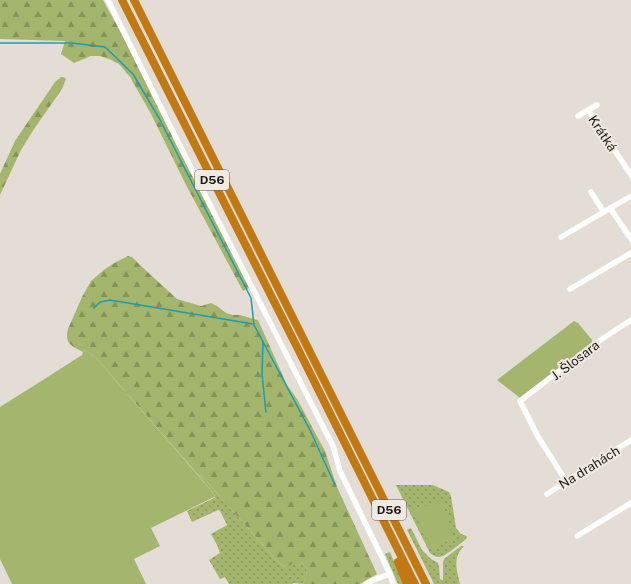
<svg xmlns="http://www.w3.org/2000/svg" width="631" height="584" font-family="'Public Sans',sans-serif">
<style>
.grass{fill:url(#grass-dots)}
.forest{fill:url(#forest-firs)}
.garden{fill:#a4b66d}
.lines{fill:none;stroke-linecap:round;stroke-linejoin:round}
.stream{stroke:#1e9cae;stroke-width:1.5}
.minor{stroke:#fff;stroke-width:5.5}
.highway{stroke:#c27913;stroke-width:8}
.labels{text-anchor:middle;stroke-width:4;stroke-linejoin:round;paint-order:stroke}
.shield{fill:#f1eae3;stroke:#5c5854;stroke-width:1}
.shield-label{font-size:12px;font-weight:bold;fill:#1c1a17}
.street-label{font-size:13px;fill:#1c1a17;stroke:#f1eae3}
</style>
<defs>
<pattern id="grass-dots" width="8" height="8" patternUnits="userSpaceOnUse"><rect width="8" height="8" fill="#a4b66d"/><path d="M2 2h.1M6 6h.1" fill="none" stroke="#859359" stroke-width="1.8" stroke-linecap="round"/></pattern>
<pattern id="forest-firs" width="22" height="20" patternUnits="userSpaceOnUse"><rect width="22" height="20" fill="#a4b66d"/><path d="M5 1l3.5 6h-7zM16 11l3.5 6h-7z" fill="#859359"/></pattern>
</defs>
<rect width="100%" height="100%" fill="#e4ddd5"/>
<g class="grass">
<path d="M201,475L276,560L283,566L286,567L292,561L297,562H301C310,567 307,576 303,584L293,583V584H229L225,577L220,579L209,560L220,553L217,545L211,534L227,525L220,511L218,510L192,522L187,511L214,498L216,499L214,497L215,495L199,476Z"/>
<path d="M396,485H433L449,492L451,496L456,528L461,534L467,536L466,539C459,544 447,556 439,557C435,557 433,555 430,553Z"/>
<path d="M411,528L422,550L431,559L438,563L439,567L440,579L443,580V562L444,559L461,546H464C452,558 457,570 460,584H434L407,530Z"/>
<polygon points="390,552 403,584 398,584 385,554"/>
</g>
<g class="forest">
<polygon points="0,0 103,0 126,42 249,288 243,291 186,185 151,114 130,77 119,64 109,59 100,56 91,56 74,63 61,54 65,41 0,39"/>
<polygon points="61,77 64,77 66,79 62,89 34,129 21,150 0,195 0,174 15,141 55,82"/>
<path d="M128,256L132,257L140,265L177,299L201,306L211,303L217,306L226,313L232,315H240L258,320L287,385L297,399L325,451L337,487L377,574L360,584H303C306,576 310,567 301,562L295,564L293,562L292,564L286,567L283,566L276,560L201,475L199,476L97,359L86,350L83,352C72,347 64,343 68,329L82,297L91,281L105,269L116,262Z"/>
</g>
<g class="garden">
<polygon points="574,321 578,323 592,340 592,344 520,398 497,380"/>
<polygon points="86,350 97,359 215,495 214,497 151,528 160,546 134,559 146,584 12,584 0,559 0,407 46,378 82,355 83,352"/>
<polygon points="442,500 453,539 431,549 413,510"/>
</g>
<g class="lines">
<g class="stream">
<polyline points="0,43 72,43 105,47 133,74 159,118 251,298 254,325 310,430 335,485"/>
<polyline points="94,308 100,302 110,300 253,324"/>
<polyline points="263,342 262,374 266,412"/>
</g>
<g class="minor">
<polyline points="108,0 178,142 333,446 340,471 390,574 393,584"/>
<polyline points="588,110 631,175"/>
<polyline points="578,116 597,105"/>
<polyline points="591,192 604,212"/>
<polyline points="610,208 631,239"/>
<polyline points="561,237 631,196"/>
<polyline points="570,289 631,253"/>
<polyline points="566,481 537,435 520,401 593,345 631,320"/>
<polyline points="547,494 631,440"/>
<polyline points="577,536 631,503"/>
<polyline points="366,584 373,580 390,574"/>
</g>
<g class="highway">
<polyline points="122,0 303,359 415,584"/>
<polyline points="134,0 426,584"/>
<polyline points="398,562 407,584"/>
</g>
</g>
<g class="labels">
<g class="shield">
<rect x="195" y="170" width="34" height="20" rx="3"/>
<rect x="372" y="500" width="34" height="20" rx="3"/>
</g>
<g class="shield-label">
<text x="212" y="184">D56</text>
<text x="389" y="514">D56</text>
</g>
<g class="street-label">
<text transform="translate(603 133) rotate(56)" y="5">Krátká</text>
<text transform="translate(575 360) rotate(-37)" y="5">J. Šlosara</text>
<text transform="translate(589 467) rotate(-32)" y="5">Na drahách</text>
</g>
</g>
</svg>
